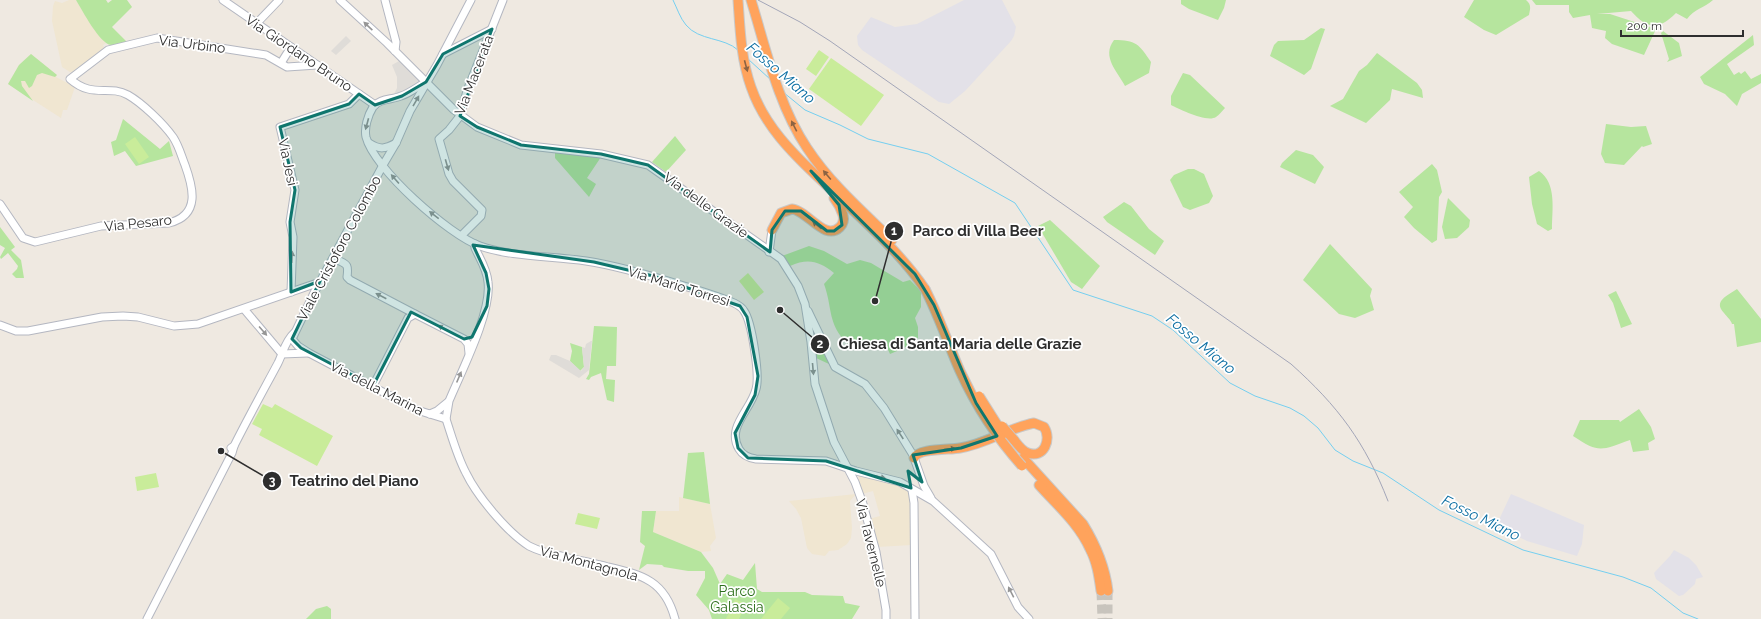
<svg xmlns="http://www.w3.org/2000/svg" width="1761" height="619" font-family="Raleway,sans-serif">
<style>
.industrial{fill:#e3e1e8}
.education{fill:#f0e6d1}
.green{fill:#b6e59e}
.pitch{fill:#c9ec9a}
.plaza{fill:#dfdcd8}
.lines{fill:none;stroke-linecap:round;stroke-linejoin:round}
.stream{stroke:#75cff0;stroke-width:1}
.highway-tunnel{stroke:#c8c4bd;stroke-width:9;stroke-dasharray:9 4.5;stroke-linecap:butt}
.secondary-casing{stroke:#b4b7c1;stroke-width:9}
.highway-casing{stroke:#c9c9c9;stroke-width:11}
.secondary{stroke:#fff;stroke-width:7}
.highway{stroke:#ffa35c;stroke-width:9}
.rail{stroke:#a3a6b8;stroke-width:1}
.highway-bridge-casing{stroke:#c9c9c9;stroke-width:11;stroke-linecap:butt}
.highway-bridge{stroke:#ffa35c;stroke-width:9}
.oneway{fill:#969696}
.oneway2{fill:#8c6343}
.marked{fill:#0f766e;fill-opacity:0.2;stroke:#0f766e;stroke-width:3;stroke-linejoin:round}
.labels{text-anchor:middle;stroke-width:3.5;stroke-linejoin:round;paint-order:stroke}
.street-label{font-size:14px;fill:#2e2e2e;stroke:#fff}
.park-label{font-size:14px;fill:#2c6e1b;stroke:#fff}
.water-label{font-size:15px;font-style:italic;fill:#0d6fa3;stroke:#fff}
.leader{fill:none;stroke:#2e2e2e;stroke-width:1.5}
.callout-dot{fill:#2e2e2e;stroke:#fff;stroke-width:1.5}
.mark-label{font-size:12px;text-anchor:middle;font-weight:bold;fill:#fff}
.callout-label{font-size:15px;text-anchor:middle;font-weight:bold;fill:#2e2e2e;stroke:#fff;stroke-width:3.5;stroke-linejoin:round;paint-order:stroke}
</style>
<rect width="100%" height="100%" fill="#efe9e1"/>
<g class="industrial">
<polygon points="964,0 1002,0 1016,27 1014,36 1011,41 965,91 949,104 939,102 862,50 858,45 857,36 871,17 895,27 917,24"/>
<polygon points="1511,494 1584,525 1582,544 1577,556 1527,541 1496,526"/>
<polygon points="1674,550 1689,558 1696,565 1703,577 1696,579 1695,584 1683,595 1679,596 1656,579 1654,573 1670,556"/>
</g>
<g class="education">
<polygon points="69,0 76,0 91,23 106,43 103,45 105,50 74,73 70,72 62,67 52,21 53,6 55,1 62,3"/>
<polygon points="31,54 57,75 56,77 75,87 67,110 63,110 61,118 8,84 19,65"/>
<polygon points="858,475 906,486 912,493 912,545 877,547 869,519 880,516 873,491 862,494"/>
<polygon points="856,494 850,501 852,528 851,538 847,544 838,550 829,551 825,556 812,554 807,548 801,518 796,509 789,501"/>
<polygon points="679,497 710,504 716,538 710,546 711,551 701,552 653,532 656,511 679,511"/>
</g>
<g class="green">
<path d="M76,0H106L108,3L112,0H127L132,7L112,27L127,42C123,43 116,46 111,45C100,44 82,10 76,0Z"/>
<polygon points="1181,0 1226,0 1224,8 1218,20 1189,9 1181,4"/>
<path d="M1474,0H1526C1532,5 1530,9 1529,15L1496,35L1484,30L1464,17Z"/>
<path d="M1532,0H1713C1704,8 1694,9 1687,19L1676,13C1658,31 1647,29 1631,11L1597,14H1610L1656,29L1644,55L1612,44L1605,38L1606,31L1592,28L1590,15L1573,18L1569,12V5H1536Z"/>
<polygon points="1321,28 1325,29 1311,69 1304,75 1270,56 1274,45 1278,41 1304,40"/>
<polygon points="1663,31 1679,43 1682,56 1667,62 1669,59 1661,33"/>
<polygon points="1753,35 1754,45 1727,64 1734,75 1739,72 1741,74 1745,71 1751,79 1761,74 1761,83 1742,94 1737,106 1725,94 1704,84 1700,77"/>
<path d="M1114,40C1136,40 1139,44 1151,62L1149,73L1125,86C1118,72 1101,57 1114,40Z"/>
<polygon points="1377,53 1417,83 1422,90 1423,98 1392,89 1390,100 1366,123 1330,106 1343,99 1359,71 1367,65"/>
<polygon points="31,54 57,75 55,77 42,73 37,75 32,86 29,88 25,81 21,81 22,86 33,101 8,84 19,65"/>
<path d="M1183,73L1190,75L1225,108C1222,111 1219,115 1216,117C1207,123 1179,109 1171,105V96Z"/>
<polygon points="123,119 160,149 169,141 173,156 136,166 125,151 114,156 111,142 116,140"/>
<polygon points="1606,124 1631,127 1646,126 1652,144 1643,147 1642,146 1624,165 1605,163 1601,154"/>
<polygon points="675,136 686,150 666,172 652,162"/>
<polygon points="1296,150 1313,155 1324,167 1315,184 1280,167 1282,163"/>
<polygon points="555,152 601,157 587,178 596,184 589,197 555,158"/>
<polygon points="1432,164 1437,170 1442,192 1439,197 1437,240 1432,243 1414,228 1404,217 1413,207 1399,192"/>
<polygon points="1188,169 1194,169 1204,174 1213,196 1209,203 1190,210 1183,207 1170,180 1174,175"/>
<path d="M1539,171C1557,183 1552,210 1552,229L1548,231L1537,224L1532,204L1529,177Z"/>
<polygon points="1448,198 1470,220 1469,227 1457,238 1445,239 1442,227"/>
<polygon points="1124,202 1131,206 1149,229 1164,241 1155,255 1107,222 1103,217"/>
<polygon points="1050,220 1100,266 1082,289 1071,282 1038,226"/>
<polygon points="0,227 15,247 11,250 21,260 24,278 16,278 12,274 17,269 18,266 8,253 1,259 0,257 5,248 0,245"/>
<polygon points="1330,244 1372,289 1370,296 1374,310 1355,318 1339,314 1303,280"/>
<path d="M809,246L824,251L847,264L860,260L871,263L903,282L910,280L921,291V307L915,318L918,327V338L904,348L890,354L884,341L848,344C827,324 833,309 824,284L834,273C819,261 808,258 790,266L782,256Z"/>
<path d="M1737,289L1761,319V342L1737,347L1734,324H1732C1731,320 1727,317 1724,313C1713,301 1727,296 1737,289Z"/>
<polygon points="1616,291 1632,324 1621,328 1613,303 1608,295"/>
<polygon points="594,326 617,327 616,366 607,366 606,379 615,380 614,402 607,400 601,373 591,377 589,380 586,379 589,374"/>
<polygon points="815,332 830,363 829,364 816,358 812,333"/>
<polygon points="570,343 582,347 584,367 580,371 570,361 572,351"/>
<path d="M1639,409L1651,427L1655,439L1648,443L1649,450L1633,452L1630,440C1601,450 1600,454 1573,436L1580,420H1619L1620,422Z"/>
<polygon points="704,452 710,504 683,498 688,453"/>
<polygon points="642,511 656,511 653,532 701,552 713,568 720,584 727,574 743,580 755,563 757,589 762,592 805,592 812,595 843,596 845,603 860,606 852,619 712,619 709,610 696,595 705,578 705,571 688,571 664,567 662,565 647,564 639,570 645,546 640,542"/>
<polygon points="327,606 331,609 331,619 306,619 316,609"/>
</g>
<g class="pitch">
<polygon points="819,50 829,57 816,76 806,69"/>
<polygon points="831,58 884,95 861,126 809,89"/>
<polygon points="135,137 149,157 139,164 125,144"/>
<polygon points="748,273 764,292 754,300 739,281"/>
<polygon points="263,404 272,408 275,404 333,436 317,466 259,435 262,429 252,424"/>
<polygon points="156,473 159,487 137,491 135,477"/>
<polygon points="578,513 600,518 597,529 575,524"/>
<polygon points="778,598 790,608 781,619 761,619"/>
<polygon points="735,599 746,604 739,619 726,619"/>
</g>
<g class="plaza">
<polygon points="346,36 351,41 336,55 331,51"/>
<polygon points="399,61 419,80 412,88 402,92 394,94 397,88 397,77 392,65"/>
<polygon points="591,341 592,341 589,370 579,378 549,360 551,355 556,355 570,361 581,371 584,367 582,347 585,348 586,344"/>
</g>
<g class="lines">
<g class="stream">
<path d="M673,0C677,8 680,18 686,25C699,41 724,37 738,50"/>
<polyline points="748,59 771,80"/>
<polyline points="783,92 805,110 840,125 868,139 928,154 1015,203 1073,290 1152,316 1173,330 1230,383 1255,396 1290,408 1304,416 1318,428 1335,450 1353,461 1383,473 1439,510 1523,550 1623,577 1651,588 1683,613 1698,619"/>
</g>
<g class="highway-tunnel">
<polyline points="1101,591 1102,619"/>
<polyline points="1108,591 1108,619"/>
</g>
<defs>
<g id="secondary">
<polyline points="223,0 375,105"/>
<polyline points="340,0 387,43 454,110 477,127 521,145 601,154 648,165 781,259 798,286 805,304 811,342 815,384 834,442 855,482 863,504 876,552 886,610 886,619"/>
<polyline points="385,0 396,42 395,51"/>
<polyline points="256,24 279,0"/>
<polyline points="443,54 492,29"/>
<polyline points="281,63 291,47"/>
<path d="M426,82C417,87 410,93 401,96C392,100 380,98 373,107C368,115 364,128 366,137C374,169 449,235 480,246C511,257 553,256 586,261C619,266 652,276 684,286C701,291 718,296 734,303C738,305 742,307 744,311C752,322 760,376 756,389C751,410 726,427 739,449C743,456 749,458 756,459L826,461L856,471L900,482L933,501L991,554L1018,607L1029,619"/>
<path d="M369,143C380,150 385,149 396,143"/>
<path d="M0,204L23,238L35,242L101,226L169,223C201,215 193,187 185,165C181,155 179,146 173,137C163,123 142,103 128,95C108,84 93,99 70,79L108,50L157,38L266,55L287,67L317,65"/>
<polyline points="462,235 481,216 482,210 453,181 449,174 439,139 449,130 460,116 467,91 503,0"/>
<path d="M475,244V248C480,259 487,269 488,282C492,312 461,372 449,401L446,419C452,437 457,456 466,473C477,496 508,533 529,546C539,551 550,554 561,556C577,560 593,563 608,567C643,575 665,581 675,619"/>
<polyline points="769,252 772,230"/>
<path d="M334,258C346,265 349,262 347,277L350,280L415,314"/>
<polyline points="291,292 293,237 290,222 295,190 280,127 349,104 359,94"/>
<polyline points="244,309 282,354"/>
<polyline points="808,311 835,367 865,384 884,408 913,455 924,486 931,498"/>
<polyline points="0,325 16,331 28,331 102,317 123,316 138,317 174,326 198,324 320,282"/>
<polyline points="282,354 308,353"/>
<polyline points="373,386 408,318 415,314 464,339 468,344 469,353"/>
<polyline points="430,414 437,411 448,402"/>
<polyline points="446,419 417,410 309,353 298,346 292,339 314,293 383,165 396,143 410,111 437,65 471,0"/>
<path d="M231,448L234,446C248,418 263,391 278,363C283,353 285,341 294,333"/>
<polyline points="912,490 914,503 915,619"/>
<polyline points="147,619 232,453 234,446"/>
</g>
<g id="highway">
<path d="M738,0C740,29 741,59 751,87C764,125 792,153 821,180C857,215 897,248 925,289"/>
<path d="M751,0C766,49 778,105 807,148C830,183 862,211 892,240"/>
<path d="M772,230L781,213L792,209C808,211 825,242 840,227C844,223 844,219 843,215C841,209 838,203 834,198"/>
<path d="M914,458C918,448 950,450 960,448C986,444 1008,428 1034,423L1044,427C1052,439 1044,459 1028,453C1022,451 1018,445 1014,440"/>
<path d="M1023,458L1083,524C1096,545 1105,566 1108,591"/>
<path d="M1039,485C1057,505 1079,524 1090,549C1097,562 1099,577 1101,591"/>
</g>
</defs>
<use href="#secondary" class="secondary-casing"/>
<use href="#highway" class="highway-casing"/>
<use href="#secondary" class="secondary"/>
<use href="#highway" class="highway"/>
<path class="rail" d="M758,0L800,22L830,41L1291,364C1338,406 1365,442 1388,501"/>
<defs>
<g id="highway-bridge">
<path d="M925,289C939,316 948,344 960,371C976,406 996,437 1022,466"/>
<polyline points="979,396 1003,434"/>
<polyline points="1002,426 1014,440"/>
</g>
</defs>
<use href="#highway-bridge" class="highway-bridge-casing"/>
<use href="#highway-bridge" class="highway-bridge"/>
</g>
<defs><path id="oneway-solid" d="M-6-.8H1V-3.2L6.5 0L1 3.2V.8H-6Z"/></defs>
<g class="oneway">
<use href="#oneway-solid" transform="translate(368 26) rotate(-137)"/>
<use href="#oneway-solid" transform="translate(416 101) rotate(-60)"/>
<use href="#oneway-solid" transform="translate(367 124) rotate(105)"/>
<use href="#oneway-solid" transform="translate(447 165) rotate(74)"/>
<use href="#oneway-solid" transform="translate(395 179) rotate(-131)"/>
<use href="#oneway-solid" transform="translate(434 215) rotate(-142)"/>
<use href="#oneway-solid" transform="translate(292 257) rotate(-87)"/>
<use href="#oneway-solid" transform="translate(381 296) rotate(-153)"/>
<use href="#oneway-solid" transform="translate(443 328) rotate(-153)"/>
<use href="#oneway-solid" transform="translate(263 331) rotate(49)"/>
<use href="#oneway-solid" transform="translate(813 369) rotate(85)"/>
<use href="#oneway-solid" transform="translate(459 377) rotate(-67)"/>
<use href="#oneway-solid" transform="translate(900 434) rotate(-123)"/>
<use href="#oneway-solid" transform="translate(880 477) rotate(14)"/>
<use href="#oneway-solid" transform="translate(1011 592) rotate(-117)"/>
</g>
<g class="oneway2">
<use href="#oneway-solid" transform="translate(746 66) rotate(75)"/>
<use href="#oneway-solid" transform="translate(794 126) rotate(-117)"/>
<use href="#oneway-solid" transform="translate(827 175) rotate(-130)"/>
<use href="#oneway-solid" transform="translate(817 225) rotate(-140)"/>
<use href="#oneway-solid" transform="translate(950 449) rotate(-6)"/>
</g>
<path class="marked" d="M492,29L460,116L477,127L521,145L601,154L648,165L770,252L772,230L785,211H801L827,231H834L842,225L839,205L811,171L915,274L934,305L976,403L997,436L961,448L913,455L922,482L908,471L911,488L826,461L748,458L738,448L735,433L755,395L758,376L747,317L740,306L653,276L594,262L473,245L486,273L489,289L487,306L472,337L464,339L411,312L373,386L301,348L292,339L320,281L291,292L290,222L295,190L280,127L349,104L359,94L375,105L402,96L426,82L443,54Z"/>
<g class="labels">
<g class="street-label">
<text transform="translate(192 44) rotate(7)" y="5">Via Urbino</text>
<text transform="translate(299 53) rotate(34)" y="5">Via Giordano Bruno</text>
<text transform="translate(474 75) rotate(-69)" y="5">Via Macerata</text>
<text transform="translate(288 162) rotate(78)" y="5">Via Jesi</text>
<text transform="translate(706 205) rotate(36)" y="5">Via delle Grazie</text>
<text transform="translate(138 223) rotate(-6)" y="5">Via Pesaro</text>
<text transform="translate(339 248) rotate(-62)" y="5">Viale Cristoforo Colombo</text>
<text transform="translate(679 286) rotate(17)" y="5">Via Mario Torresi</text>
<text transform="translate(377 388) rotate(27)" y="5">Via della Marina</text>
<text transform="translate(871 543) rotate(76)" y="5">Via Tavernelle</text>
<text transform="translate(589 563) rotate(15)" y="5">Via Montagnola</text>
</g>
<g class="park-label">
<text x="737" y="596">Parco<tspan x="737" dy="16">Galassia</tspan></text>
</g>
<g class="water-label">
<text transform="translate(781 73) rotate(41)" y="5">Fosso Miano</text>
<text transform="translate(1201 344) rotate(40)" y="5">Fosso Miano</text>
<text transform="translate(1481 518) rotate(26)" y="5">Fosso Miano</text>
</g>
</g>
<path class="leader" d="M875 301L894 231M780 310L820 344M221 451L272 481"/>
<g class="callout-dot">
<circle cx="875" cy="301" r="4"/>
<circle cx="780" cy="310" r="4"/>
<circle cx="221" cy="451" r="4"/>
<circle cx="894" cy="231" r="10"/>
<circle cx="820" cy="344" r="10"/>
<circle cx="272" cy="481" r="10"/>
</g>
<g class="mark-label">
<text x="894" y="235">1</text>
<text x="820" y="348">2</text>
<text x="272" y="485">3</text>
</g>
<g class="callout-label">
<text x="978" y="236">Parco di Villa Beer</text>
<text x="960" y="349">Chiesa di Santa Maria delle Grazie</text>
<text x="354" y="486">Teatrino del Piano</text>
</g>
<path d="M1621 30v6h122v-6" fill="none" stroke="#2e2e2e" stroke-width="2"/>
<text x="1627" y="30" font-size="12" fill="#2e2e2e" stroke="#ffffff" stroke-width="3" paint-order="stroke">200 m</text>
</svg>
